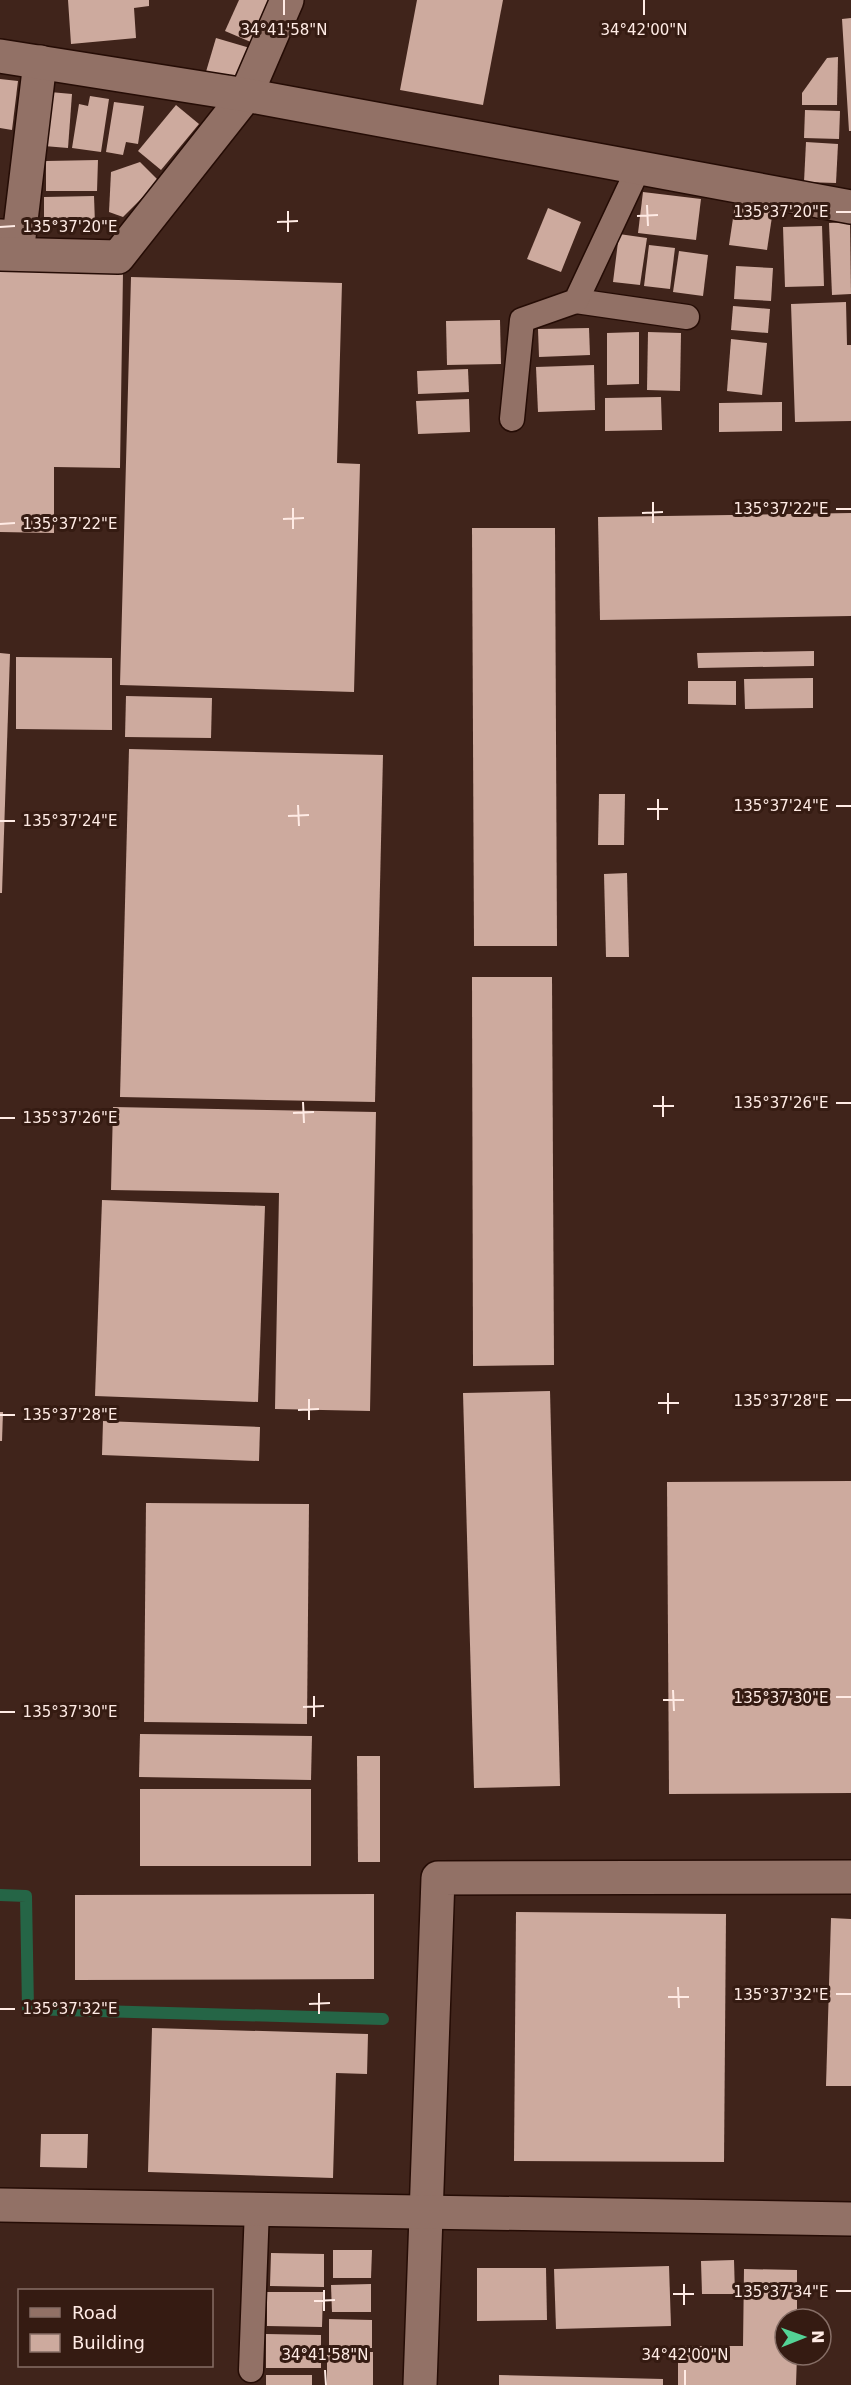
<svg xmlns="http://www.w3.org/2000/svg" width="851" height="2385" font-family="'DejaVu Sans',sans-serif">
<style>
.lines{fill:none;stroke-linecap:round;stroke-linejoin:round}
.stream{stroke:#256546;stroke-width:12}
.building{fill:#cdaa9e}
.lane-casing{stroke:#250c05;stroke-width:27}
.street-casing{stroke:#250c05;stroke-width:36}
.secondary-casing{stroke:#250c05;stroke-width:36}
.lane{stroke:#927166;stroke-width:24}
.street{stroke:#927166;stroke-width:33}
.secondary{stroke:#927166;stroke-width:33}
.ticks{fill:none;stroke:#ffebe5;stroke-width:2}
.ticks-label{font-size:15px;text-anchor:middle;fill:#ffebe5;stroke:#351b12;stroke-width:6;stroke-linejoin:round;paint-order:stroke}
</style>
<rect width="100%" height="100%" fill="#40241b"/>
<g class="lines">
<polyline class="stream" points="0,1895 26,1896 28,2009 383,2019"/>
</g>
<g class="building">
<polygon points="68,0 149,0 149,6 134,8 136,38 71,44"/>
<polygon points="239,0 280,0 260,46 225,31"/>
<polygon points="417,0 503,0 483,105 400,90"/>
<polygon points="851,18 851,131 849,131 842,19"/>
<polygon points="216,38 250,48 238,85 205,75"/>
<polygon points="838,57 837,105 802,105 802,93 827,58"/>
<polygon points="0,79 18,81 12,130 0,128"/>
<polygon points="50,92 72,94 68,148 44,146"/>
<polygon points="90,96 109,99 101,152 72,148 79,104 88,106"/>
<polygon points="114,102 144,106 138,144 126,142 123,155 106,152"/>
<polygon points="176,105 199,124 161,170 138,151"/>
<polygon points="805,110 840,111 839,139 804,138"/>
<polygon points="806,142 838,144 836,183 804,182"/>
<polygon points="98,160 97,191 46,191 46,161"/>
<polygon points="140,162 159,181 123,217 109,212 111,172"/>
<polygon points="643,192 701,199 696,240 638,233"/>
<polygon points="94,196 95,224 44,225 44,197"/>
<polygon points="735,205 773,210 767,250 729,245"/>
<polygon points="548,208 581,222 561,272 527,259"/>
<polygon points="850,222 851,294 832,295 829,223"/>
<polygon points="822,226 824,286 785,287 783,227"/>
<polygon points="619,234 647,238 640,285 613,282"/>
<polygon points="649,245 675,248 670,289 644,286"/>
<polygon points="679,251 708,255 703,296 673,292"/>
<polygon points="736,266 773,268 771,301 734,299"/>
<polygon points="0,270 123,272 120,468 54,467 54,533 0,532"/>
<polygon points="131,277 342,283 337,463 360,464 354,692 120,685"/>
<polygon points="846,302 847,345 851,345 851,421 795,422 791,304"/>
<polygon points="733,306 770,309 768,333 731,330"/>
<polygon points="500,320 501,364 447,365 446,321"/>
<polygon points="589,328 590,355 539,357 538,329"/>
<polygon points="639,332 639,384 607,385 607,333"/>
<polygon points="648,332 681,333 680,391 647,390"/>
<polygon points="731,339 767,343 762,395 727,391"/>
<polygon points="594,365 595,410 538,412 536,367"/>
<polygon points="468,369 469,392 418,394 417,371"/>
<polygon points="661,397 662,430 605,431 605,398"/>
<polygon points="469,399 470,432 418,434 416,401"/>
<polygon points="782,402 782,431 719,432 719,403"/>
<polygon points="851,513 851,616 600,620 598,517"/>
<polygon points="472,528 555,528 557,946 474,946"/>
<polygon points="814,651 814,666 698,668 697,653"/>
<polygon points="0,653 10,654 2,893 0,893"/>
<polygon points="16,657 112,658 112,730 16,729"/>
<polygon points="813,678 813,708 745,709 744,679"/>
<polygon points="688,681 736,681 736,705 688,704"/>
<polygon points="126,696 212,698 211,738 125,737"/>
<polygon points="129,749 383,755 375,1102 120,1097"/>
<polygon points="599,794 625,794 624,845 598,845"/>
<polygon points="627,873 629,957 606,957 604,874"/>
<polygon points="472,977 552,977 554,1365 473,1366"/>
<polygon points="113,1107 376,1112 370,1411 275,1409 279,1193 111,1190"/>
<polygon points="102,1200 265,1206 258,1402 95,1396"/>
<polygon points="550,1391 560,1786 474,1788 463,1393"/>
<polygon points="0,1412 3,1412 2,1441 0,1441"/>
<polygon points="103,1421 260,1427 259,1461 102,1455"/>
<polygon points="851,1481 851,1793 669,1794 667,1482"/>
<polygon points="146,1503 309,1504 307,1724 144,1722"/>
<polygon points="140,1734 312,1736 311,1780 139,1777"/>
<polygon points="357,1756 380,1756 380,1862 358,1862"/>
<rect x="140" y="1789" width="171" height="77"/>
<polygon points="374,1894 374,1979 75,1980 75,1895"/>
<polygon points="516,1912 726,1914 724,2162 514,2161"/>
<polygon points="831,1918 851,1919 851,2086 826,2086"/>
<polygon points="152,2028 368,2034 367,2074 336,2073 333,2178 148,2172"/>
<polygon points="41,2134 88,2134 87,2168 40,2167"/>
<polygon points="333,2250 372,2250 371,2278 333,2278"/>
<polygon points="271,2253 324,2254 324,2287 270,2286"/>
<polygon points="734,2260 735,2294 702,2294 701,2261"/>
<polygon points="669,2266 671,2326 556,2329 554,2269"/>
<polygon points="477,2268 546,2268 547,2320 477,2321"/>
<polygon points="744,2269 797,2270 797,2319 785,2319 785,2355 797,2355 796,2385 678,2385 678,2346 743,2346"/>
<polygon points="371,2284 371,2312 332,2312 331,2285"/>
<polygon points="267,2292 323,2292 322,2327 267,2326"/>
<polygon points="329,2319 372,2320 372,2348 329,2348"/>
<polygon points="266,2334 321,2335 321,2368 266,2368"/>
<rect x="327" y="2352" width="46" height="33"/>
<rect x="266" y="2375" width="46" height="10"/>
<polygon points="499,2375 663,2379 663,2385 499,2385"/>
</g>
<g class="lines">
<defs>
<g id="lane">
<polyline points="576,301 687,317"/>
<polyline points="512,419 522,320 576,301 639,167"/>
<polyline points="251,2370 257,2208"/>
</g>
<g id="street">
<polyline points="0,236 19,237 40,62"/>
<polyline points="0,254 118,257 246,95 287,0"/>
<polyline points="420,2385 438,1878 851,1877"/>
</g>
<g id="secondary">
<polyline points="0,56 246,95 851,207"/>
<polyline points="0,2205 851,2219"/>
</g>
</defs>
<use href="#lane" class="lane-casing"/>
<use href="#street" class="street-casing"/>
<use href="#secondary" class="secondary-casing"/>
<use href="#lane" class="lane"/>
<use href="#street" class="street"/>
<use href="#secondary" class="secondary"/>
</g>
<path class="ticks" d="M284,0V15M644,0V15M647,205L648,226M288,211V232M836,212H851M637,216L658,215M277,222L298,221M0,227L15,226M653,502V523M293,508V529M836,509H851M642,513L663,512M283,519L304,518M0,524L15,523M658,799V820M298,805L299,826M836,806H851M647,809H668M288,816L309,815M0,821H15M663,1096V1117M303,1102L304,1123M836,1103H851M653,1106H674M293,1113L314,1112M0,1118H15M668,1393V1414M309,1399V1420M836,1400H851M658,1403H679M298,1410L319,1409M0,1415H15M673,1690L674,1711M314,1696V1717M836,1697H851M663,1700H684M303,1707L324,1706M0,1712H15M678,1987L679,2008M319,1993V2014M836,1994H851M668,1997H689M309,2004L330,2003M0,2009H15M684,2284V2305M324,2290V2311M836,2291H851M673,2294H694M314,2301L335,2300M325,2370L326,2385M685,2370V2385"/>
<g class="ticks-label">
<text x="284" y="35">34°41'58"N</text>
<text x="644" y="35">34°42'00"N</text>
<text x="781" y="217">135°37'20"E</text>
<text x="70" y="232">135°37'20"E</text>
<text x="781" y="514">135°37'22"E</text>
<text x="70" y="529">135°37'22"E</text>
<text x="781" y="811">135°37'24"E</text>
<text x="70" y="826">135°37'24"E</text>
<text x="781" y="1108">135°37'26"E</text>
<text x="70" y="1123">135°37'26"E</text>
<text x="781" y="1406">135°37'28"E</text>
<text x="70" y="1420">135°37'28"E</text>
<text x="781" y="1703">135°37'30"E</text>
<text x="70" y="1717">135°37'30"E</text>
<text x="781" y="2000">135°37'32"E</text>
<text x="70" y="2014">135°37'32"E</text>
<text x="781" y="2297">135°37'34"E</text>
<text x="325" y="2360">34°41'58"N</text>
<text x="685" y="2360">34°42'00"N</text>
</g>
<rect x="18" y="2289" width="195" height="78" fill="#351b12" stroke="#866e66" stroke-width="1.5"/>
<rect x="30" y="2308" width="30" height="9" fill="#927166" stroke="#866e66" stroke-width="1.5"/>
<text x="72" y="2319" font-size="18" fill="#ffebe5">Road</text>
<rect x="30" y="2334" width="30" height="18" fill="#cdaa9e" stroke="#866e66" stroke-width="1.5"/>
<text x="72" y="2349" font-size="18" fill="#ffebe5">Building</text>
<g transform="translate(803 2337) rotate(89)"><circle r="28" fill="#351b12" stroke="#866e66" stroke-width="1.5"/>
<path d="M0-4.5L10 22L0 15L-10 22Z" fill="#54d396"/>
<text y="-9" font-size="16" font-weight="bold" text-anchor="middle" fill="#ffebe5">N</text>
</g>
</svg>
